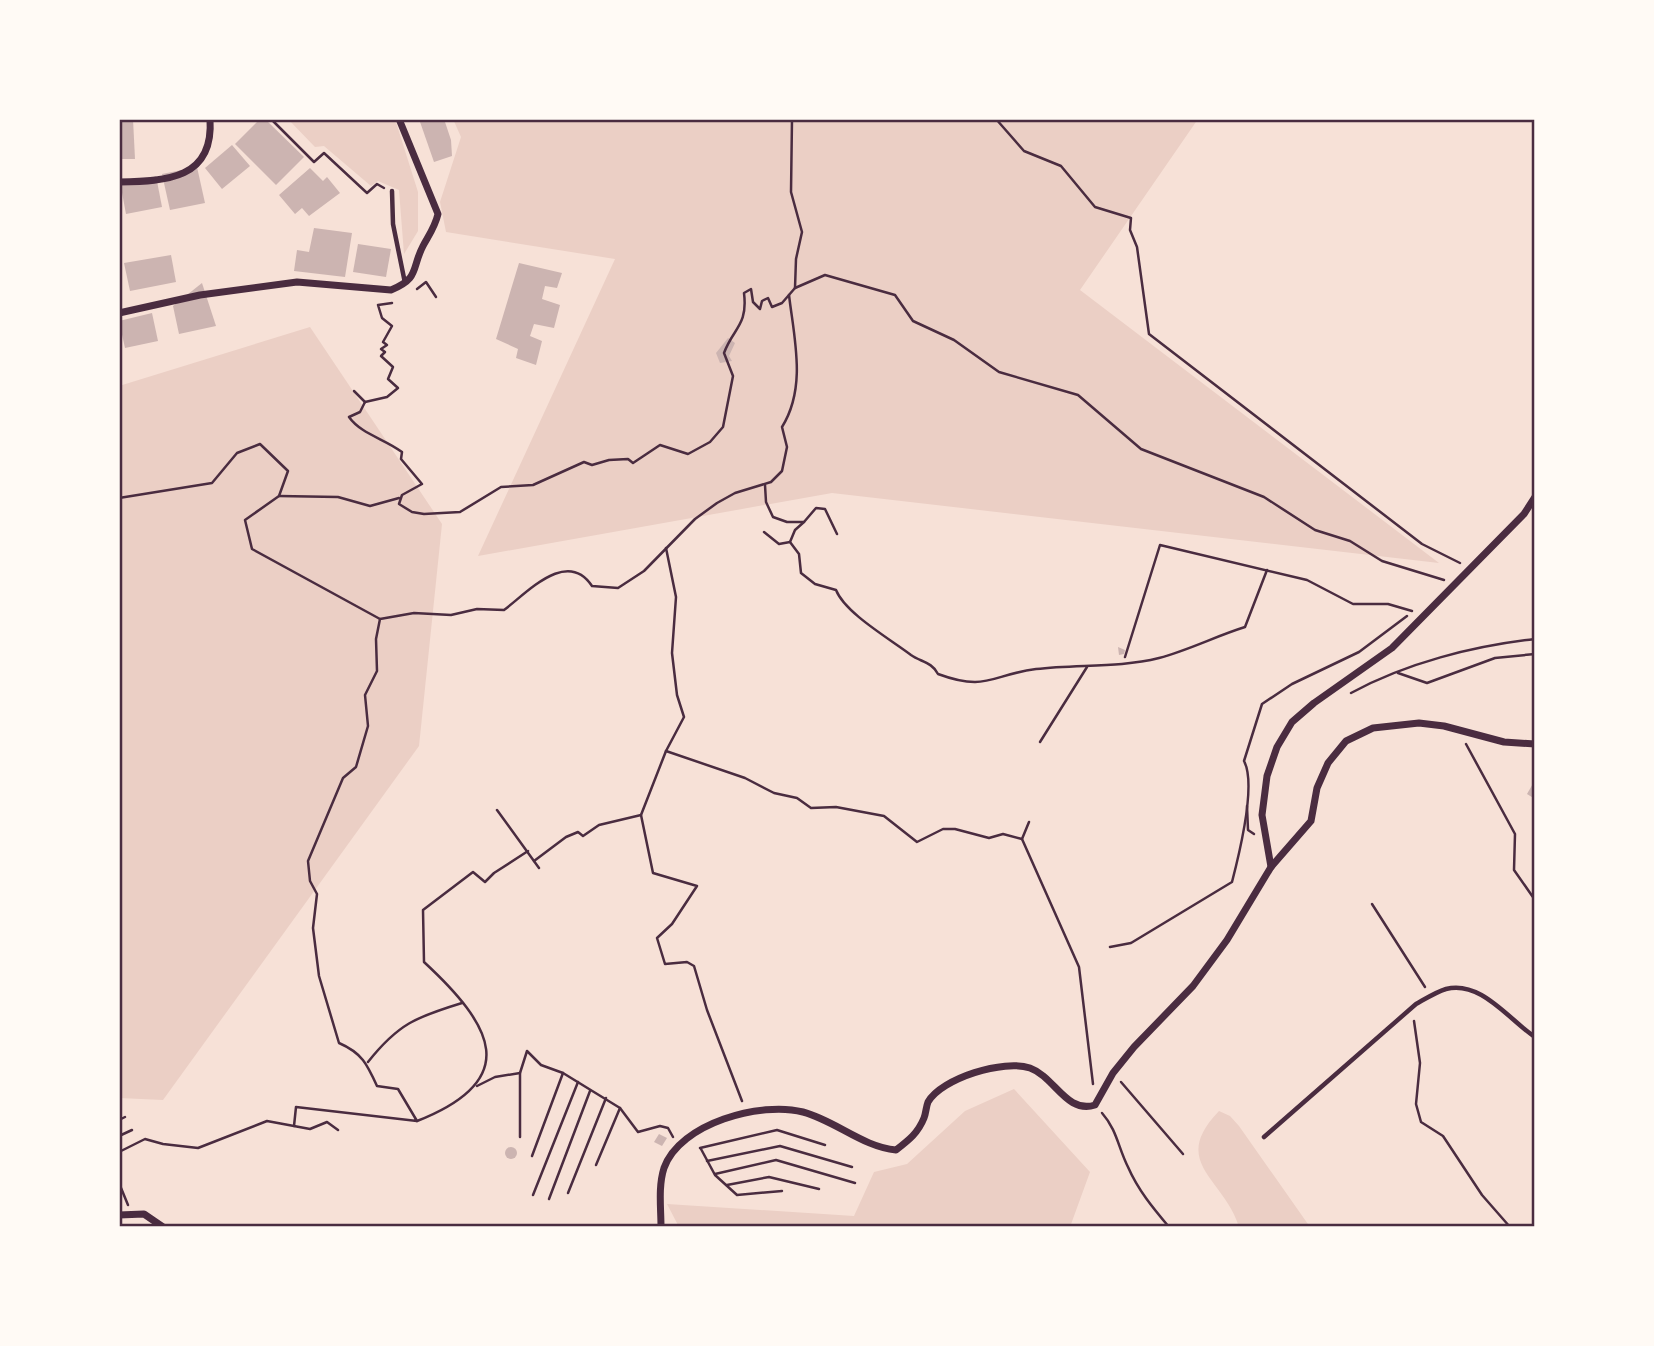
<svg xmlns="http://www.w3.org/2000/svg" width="1654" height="1346" font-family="'Roboto Condensed',sans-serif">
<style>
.green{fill:#ebcfc5}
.building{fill:#ccb4b1}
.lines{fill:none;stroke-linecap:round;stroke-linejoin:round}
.path{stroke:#4a2c40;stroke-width:2.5}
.service{stroke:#4a2c40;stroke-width:4.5}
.minor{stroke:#4a2c40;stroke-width:7}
.neatline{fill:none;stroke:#4a2c40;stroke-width:2.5}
</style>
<rect width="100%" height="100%" fill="#f7e1d7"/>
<g class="green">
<polygon points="288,119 395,119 418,192 418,231 404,254 399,190 378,181 371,186 324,146 315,147"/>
<polygon points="453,119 1198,119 1080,290 1439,563 832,493 478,556 615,259 446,232 440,202 461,137"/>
<polygon points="310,327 442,524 419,746 163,1100 119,1098 119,386"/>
<polygon points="1014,1089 1090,1172 1070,1227 679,1227 667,1204 854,1216 874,1172 907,1164 965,1111"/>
<path d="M1219,1111L1230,1116L1239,1126L1310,1227H1239C1224,1178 1169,1163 1219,1111Z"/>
</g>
<g class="building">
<polygon points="119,119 133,119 135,159 119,159"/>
<polygon points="260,119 265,119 304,157 276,185 235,144"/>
<polygon points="419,119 444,119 451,140 452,156 434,162"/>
<polygon points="232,145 250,166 222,189 205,168"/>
<polygon points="197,167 205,203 170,210 162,174"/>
<polygon points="310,168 323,181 327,177 340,193 309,216 302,208 295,214 279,195"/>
<polygon points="156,176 162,207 126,214 120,182"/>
<polygon points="314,228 352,233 345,277 294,271 297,250 309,252"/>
<polygon points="358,244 391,249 386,277 353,272"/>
<polygon points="171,255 176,282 130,291 124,263"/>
<polygon points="519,263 562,273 557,288 545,286 542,299 560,305 554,328 534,324 530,336 542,341 536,365 516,358 518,349 496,339"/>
<polygon points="202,283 216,326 179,334 173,306"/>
<polygon points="152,313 158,341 125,348 119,321"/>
<polygon points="728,338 735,343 729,356 732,361 720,363 716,353"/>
<polygon points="1118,647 1125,650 1124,654 1119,655"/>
<polygon points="1535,780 1535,799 1527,794"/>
<polygon points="659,1134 667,1138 662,1146 654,1142"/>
<circle cx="511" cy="1153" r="6"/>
</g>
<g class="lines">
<g class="path">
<polyline points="271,119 314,162 324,153 367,193 377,184 384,188"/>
<polyline points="996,119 1024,151 1061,166 1095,207 1131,218 1130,230 1137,247 1149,334 1422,544 1460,563"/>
<polyline points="795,288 825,275 895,295 913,321 954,340 999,372 1078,395 1141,449 1264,497 1315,530 1350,541 1382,561 1444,580"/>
<polyline points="417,289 426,282 436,297"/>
<polyline points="354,391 365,402"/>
<path d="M365,402L360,412L349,417C361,434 385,439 402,452L401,459L422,484L402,495L399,504L412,512L424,514L460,512L501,487L533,485L584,462L592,465L609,460L628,459L633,463L660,445L688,454L710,442L723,427L733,376L724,353C733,328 748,326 744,293L751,289L753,302L760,309L762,301L768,298L772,307L782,303L795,288L796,259L802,232L791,192L792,119"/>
<polyline points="365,402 387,397 398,388 388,379 393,367 381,356 385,352 381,349 387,345 383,342 392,326 382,318 378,305 392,303"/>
<polyline points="765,485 766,502 773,517 787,522 804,522 816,508 825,509 837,534"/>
<polyline points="279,496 338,497 370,506 399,498"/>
<polyline points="119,498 212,483 237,453 260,444 288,471 279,496 245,520 252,549 380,619"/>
<path d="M804,522L795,530L790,542L799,554L801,573L815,584L836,590C845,613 890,639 911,655C921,662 932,662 938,674C987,692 990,675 1036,669C1077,664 1119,668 1159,658C1189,650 1216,636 1245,627L1267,570"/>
<polyline points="764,532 779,544 790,542"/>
<polyline points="666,548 676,597 672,653 677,695 684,717 666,751 641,815 653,873 697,886 672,924 657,938 665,964 687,962 694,966 707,1010 742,1101"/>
<polyline points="1125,657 1160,545 1307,580 1353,604 1388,604 1412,611"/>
<polyline points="1398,673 1427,683 1495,658 1535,654"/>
<path d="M1351,693C1406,663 1473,646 1535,639"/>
<polyline points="1040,742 1087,667"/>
<polyline points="1466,744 1515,834 1514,870 1535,900"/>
<polyline points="666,751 745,778 774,793 797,798 811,808 836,807 884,816 917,842 943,829 955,829 989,838 1003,834 1022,839"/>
<polyline points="1247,806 1248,830 1254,834"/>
<polyline points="497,810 539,868"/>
<polyline points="1029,822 1022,839 1079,967 1093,1084"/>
<polyline points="534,861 566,837 578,832 583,836 599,825 641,815"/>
<polyline points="1372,904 1425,987"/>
<path d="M1110,947L1131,943L1232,882C1239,855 1257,785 1244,761L1262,704L1292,684L1359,652L1407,616"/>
<polyline points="1414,1021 1420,1063 1416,1104 1421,1122 1443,1136 1482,1195 1510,1227"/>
<path d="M368,1062C398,1024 416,1017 462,1003"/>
<polyline points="1121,1082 1183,1154"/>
<polyline points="477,1086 495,1077 520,1073"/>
<path d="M1102,1113C1117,1130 1118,1147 1128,1167C1138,1190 1153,1208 1169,1227"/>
<polyline points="119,1120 125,1117"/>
<path d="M417,1121C524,1079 492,1025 424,962L423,910L473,872L485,882L494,873L528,851"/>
<path d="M294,1126L296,1107L417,1121L398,1089L377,1086C367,1064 362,1053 339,1043L319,976L313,928L317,894L310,881L308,861L343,778L356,767L368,726L365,695L377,671L376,639L380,619L414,613L451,615L477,609L504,610C527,593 567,548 592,586L618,588L644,571L695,519L717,503L735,493L771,482L782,471L787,447L782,427C807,387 794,338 789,295"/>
<polyline points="119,1136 132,1130"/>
<polyline points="520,1137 520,1073 527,1051 541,1065 563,1073 620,1108 638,1132 660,1126 668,1128 673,1137"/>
<polyline points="700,1148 777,1130 825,1145"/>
<polyline points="701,1149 715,1175 737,1195 782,1191"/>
<polyline points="119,1152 145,1139 163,1144 198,1148 267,1121 310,1129 327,1122 338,1130"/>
<polyline points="532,1156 563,1073"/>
<polyline points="707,1161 780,1146 852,1167"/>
<polyline points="596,1165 620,1108"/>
<polyline points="715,1174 776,1160 855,1183"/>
<polyline points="119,1183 128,1205"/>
<polyline points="727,1185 769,1177 819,1189"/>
<polyline points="568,1193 606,1098"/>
<polyline points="533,1195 578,1082"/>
<polyline points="549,1199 590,1091"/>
</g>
<g class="service">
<polyline points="392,191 393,224 405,283"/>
<path d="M1264,1137L1416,1004C1425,999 1436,992 1446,989C1481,980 1509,1020 1535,1037"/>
</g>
<g class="minor">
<path d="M119,182C167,181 214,179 210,119"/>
<path d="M119,313L200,295L297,282L391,290C420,278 411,269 423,246C429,235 435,227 438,214L399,119"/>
<polyline points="1271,867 1262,815 1267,776 1277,747 1292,722 1314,703 1392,648 1524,514 1535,497"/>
<polyline points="119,1215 144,1214 163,1227"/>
<path d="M661,1227C661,1208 658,1187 664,1168C680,1123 761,1101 803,1112C836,1121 863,1147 896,1150C909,1140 918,1133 924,1118C926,1113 926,1107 928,1102C942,1078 1004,1059 1030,1068C1055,1077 1066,1114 1095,1105L1113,1073L1134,1047L1193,986L1227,940L1271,867L1311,821L1317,788L1328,763L1346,741L1373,728L1419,723L1444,726L1504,742L1535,744"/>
</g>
</g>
<rect width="1654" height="1346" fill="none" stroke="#fffaf5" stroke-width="242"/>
<rect x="121" y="121" width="1412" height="1104" class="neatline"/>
</svg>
